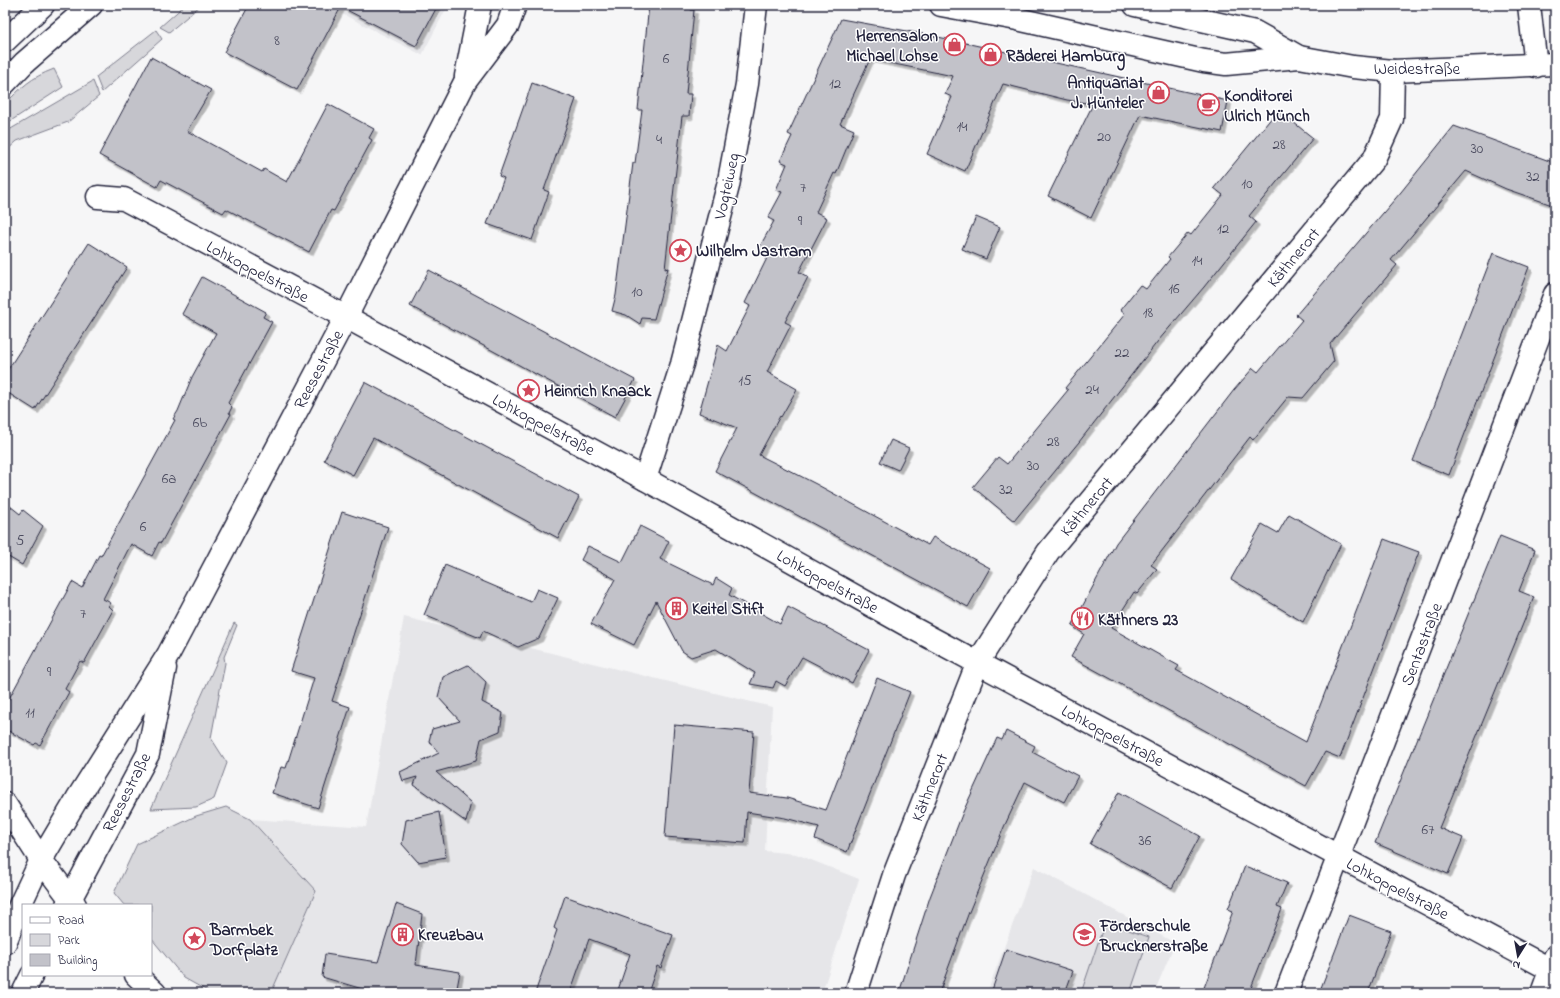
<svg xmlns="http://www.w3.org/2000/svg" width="1560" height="998" font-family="'Indie Flower',sans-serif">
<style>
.built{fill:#e6e6e9}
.green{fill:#d7d7db;stroke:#7c7c8b}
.building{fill:#c2c2c9;stroke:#22223b;filter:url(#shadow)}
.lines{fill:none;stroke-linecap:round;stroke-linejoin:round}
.street-casing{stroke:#22223b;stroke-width:25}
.secondary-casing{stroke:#22223b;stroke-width:25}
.primary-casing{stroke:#22223b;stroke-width:25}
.street{stroke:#fff;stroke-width:22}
.secondary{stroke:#fff;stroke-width:22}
.primary{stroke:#fff;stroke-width:22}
.rail{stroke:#22223b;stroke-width:3}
.labels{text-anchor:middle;stroke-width:3;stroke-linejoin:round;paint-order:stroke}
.number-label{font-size:15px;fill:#4a4a5e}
.poi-label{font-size:17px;font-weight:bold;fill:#22223b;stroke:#fff;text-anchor:start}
.street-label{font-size:17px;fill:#22223b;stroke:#fff}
</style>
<defs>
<filter id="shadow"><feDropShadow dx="3.5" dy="3.5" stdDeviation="0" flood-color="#0004"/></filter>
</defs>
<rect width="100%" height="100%" fill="#f6f6f7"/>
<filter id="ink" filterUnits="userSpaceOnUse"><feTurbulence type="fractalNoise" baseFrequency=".025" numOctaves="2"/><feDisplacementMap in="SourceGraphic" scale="8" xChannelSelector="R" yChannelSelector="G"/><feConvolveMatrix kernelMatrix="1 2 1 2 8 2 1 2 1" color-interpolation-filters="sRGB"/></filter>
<g filter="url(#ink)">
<g class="built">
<polygon points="5,5 26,5 5,25"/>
<polygon points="325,5 448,5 422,55"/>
<polygon points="404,617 772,707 765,851 796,854 859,879 822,993 271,993 316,891 250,819 366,827"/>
<polygon points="1034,867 1175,943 1154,993 987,993"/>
</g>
<g class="green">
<polygon points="185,5 201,5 169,32 160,27"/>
<polygon points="156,30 162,39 102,92 96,77"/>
<path d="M54,69L63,87L6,124L5,123V104C22,87 30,78 54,69Z"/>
<polygon points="93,81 99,96 68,122 17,141 5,152 5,134 9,130"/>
<polygon points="234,623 237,625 224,657 225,663 211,738 227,763 214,799 196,807 151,809"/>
<polygon points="226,807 250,819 316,891 271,993 211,993 184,978 151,938 151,905 124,905 114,893 137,844 196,816"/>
<polygon points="1105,922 1149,937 1130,993 1081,993"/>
</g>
<g class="building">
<polygon points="249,5 438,5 416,46 341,7 297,90 224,52"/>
<polygon points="649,5 691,5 691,10 694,10 686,94 691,94 689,116 682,116 665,269 668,268 654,319 642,318 640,324 626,315 612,311 616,295 633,163 635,163 642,110 638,110"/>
<polygon points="841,19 929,35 1228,101 1222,132 1140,115 1091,218 1048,196 1093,104 1067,100 1003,84 965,171 927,154 952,97 945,94 953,76 870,59 840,124 854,130 836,174 834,173 816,212 827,218 799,272 808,277 785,322 791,325 767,372 797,389 781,417 780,416 759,455 816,484 928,545 933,537 990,568 968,607 715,471 737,428 699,413 718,345 727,351 750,306 745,303 768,256 763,254 764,251 759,248 774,221 768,218 782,192 776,190 787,164 780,161 792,136 788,134"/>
<polygon points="151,57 211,90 187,131 262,172 264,169 287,182 328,104 374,129 369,138 372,140 334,211 331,210 309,252 226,209 223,213 161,180 157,187 99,155"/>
<polygon points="532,83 576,99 544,190 549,192 532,240 487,224 504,178 499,176"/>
<polygon points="1278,110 1313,138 1249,216 1256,222 1204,287 1158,341 1079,442 1014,521 973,487 998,457 1007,464 1068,390 1065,388 1125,314 1120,310 1140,285 1146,289 1170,259 1168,257 1188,233 1191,235 1223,195 1214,188"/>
<polygon points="1454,126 1555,163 1555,206 1506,189 1466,171 1391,260 1397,265 1330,344 1334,361 1303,398 1288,397 1253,440 1250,437 1151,565 1157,569 1137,594 1134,592 1111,628 1179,666 1176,670 1306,742 1384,539 1419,552 1340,758 1325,752 1306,786 1071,657 1084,634 1072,626 1116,543 1234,390 1253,368 1258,372 1302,320 1296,315 1401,192"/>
<polygon points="976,217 1000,227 986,259 962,249"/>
<polygon points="89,243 127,267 35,410 5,391 5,374"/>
<polygon points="1493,253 1529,267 1449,475 1413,461"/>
<polygon points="429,270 635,380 615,417 410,306"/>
<polygon points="202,277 266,312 263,317 272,322 228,403 232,407 229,413 231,414 161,543 159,542 152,556 131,544 103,599 111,603 109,606 113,610 84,663 80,661 65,689 69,692 40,745 36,743 34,745 5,729 5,706 72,582 82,588 99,555 101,556 175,420 173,419 178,411 192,377 216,333 182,314"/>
<polygon points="365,382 579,497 558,538 373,438 353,475 324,460"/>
<polygon points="891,440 909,448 898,470 880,462"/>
<polygon points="5,502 20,514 23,510 43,526 22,565 5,555"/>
<polygon points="342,512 388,527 332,701 350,707 318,808 272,793 281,767 286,768 314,678 291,671"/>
<polygon points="1289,514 1341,544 1303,622 1231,579 1262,524 1278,533"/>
<polygon points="640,526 669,541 660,559 713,585 716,578 732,588 729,595 780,624 788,607 869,650 852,683 802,657 785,686 776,681 773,688 750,684 755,673 716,649 691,657 682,651 656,601 634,645 591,624 615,579 581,560 588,546 622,562"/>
<polygon points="1500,536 1535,550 1519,591 1534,597 1439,828 1463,838 1448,874 1375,843"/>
<polygon points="445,565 531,602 537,589 558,598 539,638 518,647 483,631 480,638 424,615"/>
<polygon points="468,665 486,682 482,702 503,713 500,731 481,739 476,761 436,772 471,803 466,822 414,785 417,777 403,781 400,772 439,753 429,741 432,729 460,721 438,697 443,677"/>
<polygon points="877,678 910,692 847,852 815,839 819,827 785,818 747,812 745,843 665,837 674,725 754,732 749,793 787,798 826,810"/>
<polygon points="1006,731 1035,746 1032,752 1078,776 1064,802 1025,782 1004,827 969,912 939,993 899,993 930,897 963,812 997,738 1002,740"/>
<polygon points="1119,792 1200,836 1172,888 1090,844"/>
<polygon points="439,812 446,857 418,862 402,844 406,820"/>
<polygon points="1245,866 1287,883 1277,907 1282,909 1249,993 1202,993 1233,911 1228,909"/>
<polygon points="565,896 673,935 661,968 657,966 648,993 617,993 630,954 589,939 570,993 535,993 557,930 554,928"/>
<polygon points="396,904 422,914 416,965 460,972 456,993 376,993 322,977 325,954 378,962"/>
<polygon points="1349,915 1391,931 1368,993 1319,993"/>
<polygon points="1006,949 1073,971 1065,993 991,993"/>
</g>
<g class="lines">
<defs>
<g id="street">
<polyline points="1529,5 1536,66"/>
<polyline points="98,197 124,199 346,317 645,479 905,624 1555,972"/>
<polyline points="645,479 682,364 728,186 747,84 756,5"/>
<polyline points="5,804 41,860 75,905"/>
<polyline points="136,975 155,993"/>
<polyline points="856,993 894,875 978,662 1048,552 1374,159 1392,119 1393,71"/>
<polyline points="1286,993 1555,294"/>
<polyline points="1542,993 1555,957"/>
</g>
<g id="secondary">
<polyline points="941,5 1017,19 1204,61 1226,64 1299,57 1353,67 1393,71 1555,64"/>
<polyline points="1135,5 1255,32 1299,57"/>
<polyline points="466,76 480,5"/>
<polyline points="67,905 148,754 165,668"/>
<polyline points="5,943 20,905 41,860 77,799 168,655 346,317 465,82 508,25 515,5"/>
<polyline points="23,993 32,975"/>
</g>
<g id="primary">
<polyline points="5,41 43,5"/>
<polyline points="5,83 24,63 91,5"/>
</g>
</defs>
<use href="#street" class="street-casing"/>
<use href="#secondary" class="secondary-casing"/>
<use href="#primary" class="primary-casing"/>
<use href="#street" class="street"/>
<use href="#secondary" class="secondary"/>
<use href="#primary" class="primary"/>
<polyline class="rail" points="5,8 8,5"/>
</g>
</g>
<defs>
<symbol id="shop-ring" viewBox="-11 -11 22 22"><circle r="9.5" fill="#fff" stroke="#d1495b" stroke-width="1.5"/><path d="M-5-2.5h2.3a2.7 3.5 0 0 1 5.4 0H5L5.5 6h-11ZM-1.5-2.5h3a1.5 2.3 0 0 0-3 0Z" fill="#d1495b"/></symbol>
<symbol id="cafe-ring" viewBox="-11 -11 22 22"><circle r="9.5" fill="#fff" stroke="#d1495b" stroke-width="1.5"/><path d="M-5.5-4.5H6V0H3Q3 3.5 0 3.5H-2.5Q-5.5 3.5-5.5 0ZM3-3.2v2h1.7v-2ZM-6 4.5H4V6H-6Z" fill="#d1495b"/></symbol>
<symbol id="sight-ring" viewBox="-11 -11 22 22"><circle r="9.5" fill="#fff" stroke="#d1495b" stroke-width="1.5"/><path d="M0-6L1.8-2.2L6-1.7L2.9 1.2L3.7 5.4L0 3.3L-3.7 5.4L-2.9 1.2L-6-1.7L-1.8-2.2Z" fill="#d1495b"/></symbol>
<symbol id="building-ring" viewBox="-11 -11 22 22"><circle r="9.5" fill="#fff" stroke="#d1495b" stroke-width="1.5"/><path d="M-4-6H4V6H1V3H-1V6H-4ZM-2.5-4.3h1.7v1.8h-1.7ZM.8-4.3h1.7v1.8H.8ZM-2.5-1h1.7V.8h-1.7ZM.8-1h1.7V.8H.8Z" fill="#d1495b"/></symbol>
<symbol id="restaurant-ring" viewBox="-11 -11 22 22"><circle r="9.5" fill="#fff" stroke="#d1495b" stroke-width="1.5"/><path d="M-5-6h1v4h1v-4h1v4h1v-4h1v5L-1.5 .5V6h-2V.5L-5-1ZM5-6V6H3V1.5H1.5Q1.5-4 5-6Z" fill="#d1495b"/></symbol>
<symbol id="school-ring" viewBox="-11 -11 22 22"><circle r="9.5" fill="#fff" stroke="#d1495b" stroke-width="1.5"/><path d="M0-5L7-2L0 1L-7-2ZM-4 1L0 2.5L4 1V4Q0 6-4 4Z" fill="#d1495b"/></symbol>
</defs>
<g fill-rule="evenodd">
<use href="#shop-ring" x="942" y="32" width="25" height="25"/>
<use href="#shop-ring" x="978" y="42" width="25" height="25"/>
<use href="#shop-ring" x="1146" y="80" width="25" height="25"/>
<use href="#cafe-ring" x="1196" y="92" width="25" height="25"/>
<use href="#sight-ring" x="668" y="238" width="25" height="25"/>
<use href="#sight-ring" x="516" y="378" width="25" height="25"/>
<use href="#building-ring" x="664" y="596" width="25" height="25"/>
<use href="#restaurant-ring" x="1070" y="606" width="25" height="25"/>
<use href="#building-ring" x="390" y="922" width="25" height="25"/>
<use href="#school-ring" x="1072" y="922" width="25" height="25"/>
<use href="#sight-ring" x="182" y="926" width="25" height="25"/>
</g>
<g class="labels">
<g class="number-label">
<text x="277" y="45">8</text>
<text x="666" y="63">6</text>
<text x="835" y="88">12</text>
<text x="962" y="131">14</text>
<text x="1104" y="141">20</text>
<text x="659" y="144">4</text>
<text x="1279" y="149">28</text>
<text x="1477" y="153">30</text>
<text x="1533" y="181">32</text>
<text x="1247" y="188">10</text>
<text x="803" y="192">7</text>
<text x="800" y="225">9</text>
<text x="1223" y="233">12</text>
<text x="1197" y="265">14</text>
<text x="1174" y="293">16</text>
<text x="637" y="296">10</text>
<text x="1148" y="317">18</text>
<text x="1122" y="357">22</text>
<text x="745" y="385">15</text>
<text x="1092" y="394">24</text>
<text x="200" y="427">6b</text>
<text x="1053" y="446">28</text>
<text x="1033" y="470">30</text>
<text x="169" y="483">6a</text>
<text x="1006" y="494">32</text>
<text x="143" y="531">6</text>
<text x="20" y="545">5</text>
<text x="83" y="618">7</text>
<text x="49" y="676">9</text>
<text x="30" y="717">11</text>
<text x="1428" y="834">67</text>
<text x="1145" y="845">36</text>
</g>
<g class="poi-label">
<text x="938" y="41" text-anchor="end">Herrensalon<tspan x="938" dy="20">Michael Lohse</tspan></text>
<text x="1006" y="61">Räderei Hamburg</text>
<text x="1144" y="88" text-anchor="end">Antiquariat<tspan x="1144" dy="20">J. Hünteler</tspan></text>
<text x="1224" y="101">Konditorei<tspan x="1224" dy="20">Ulrich Münch</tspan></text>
<text x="696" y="256">Wilhelm Jastram</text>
<text x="544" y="396">Heinrich Knaack</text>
<text x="692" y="614">Keitel Stift</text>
<text x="1098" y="625">Käthners 23</text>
<text x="1100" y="931">Förderschule<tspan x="1100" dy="20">Brucknerstraße</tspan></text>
<text x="210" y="935">Barmbek<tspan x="210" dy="20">Dorfplatz</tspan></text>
<text x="418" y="940">Kreuzbau</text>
</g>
<g class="street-label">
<text x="1417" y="74">Weidestraße</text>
<text transform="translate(726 186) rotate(-78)" y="6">Vogteiweg</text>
<text transform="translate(1293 257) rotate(-50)" y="6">Käthnerort</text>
<text transform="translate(258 271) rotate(28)" y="6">Lohkoppelstraße</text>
<text transform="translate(318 369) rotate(-62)" y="6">Reesestraße</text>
<text transform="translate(544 424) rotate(28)" y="6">Lohkoppelstraße</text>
<text transform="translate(1086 506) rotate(-50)" y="6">Käthnerort</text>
<text transform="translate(828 581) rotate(29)" y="6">Lohkoppelstraße</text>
<text transform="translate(1421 644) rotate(-69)" y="6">Sentastraße</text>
<text transform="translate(1113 735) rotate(28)" y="6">Lohkoppelstraße</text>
<text transform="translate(929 787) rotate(-68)" y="6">Käthnerort</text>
<text transform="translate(126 792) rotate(-63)" y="6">Reesestraße</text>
<text transform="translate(1398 888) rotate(28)" y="6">Lohkoppelstraße</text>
</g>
</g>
<rect width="1560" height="998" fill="none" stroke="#fff" stroke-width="20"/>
<rect x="10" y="10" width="1540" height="978" fill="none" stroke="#22223b" stroke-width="1.5" filter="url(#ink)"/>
<rect x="22" y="904" width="130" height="72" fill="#ffffff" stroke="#a7a7b1"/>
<rect x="30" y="917" width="20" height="6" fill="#ffffff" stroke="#a7a7b1"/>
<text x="58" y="924" font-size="12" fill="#22223b">Road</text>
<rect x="30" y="934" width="20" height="12" fill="#d7d7db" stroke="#a7a7b1"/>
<text x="58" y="944" font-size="12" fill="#22223b">Park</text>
<rect x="30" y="954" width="20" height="12" fill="#c2c2c9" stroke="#a7a7b1"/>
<text x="58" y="964" font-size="12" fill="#22223b">Building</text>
<g transform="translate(1518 956) rotate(191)" stroke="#ffffff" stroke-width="3" paint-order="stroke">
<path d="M0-3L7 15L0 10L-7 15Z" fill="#22223b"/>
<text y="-6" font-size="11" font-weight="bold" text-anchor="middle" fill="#22223b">N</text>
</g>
</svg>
